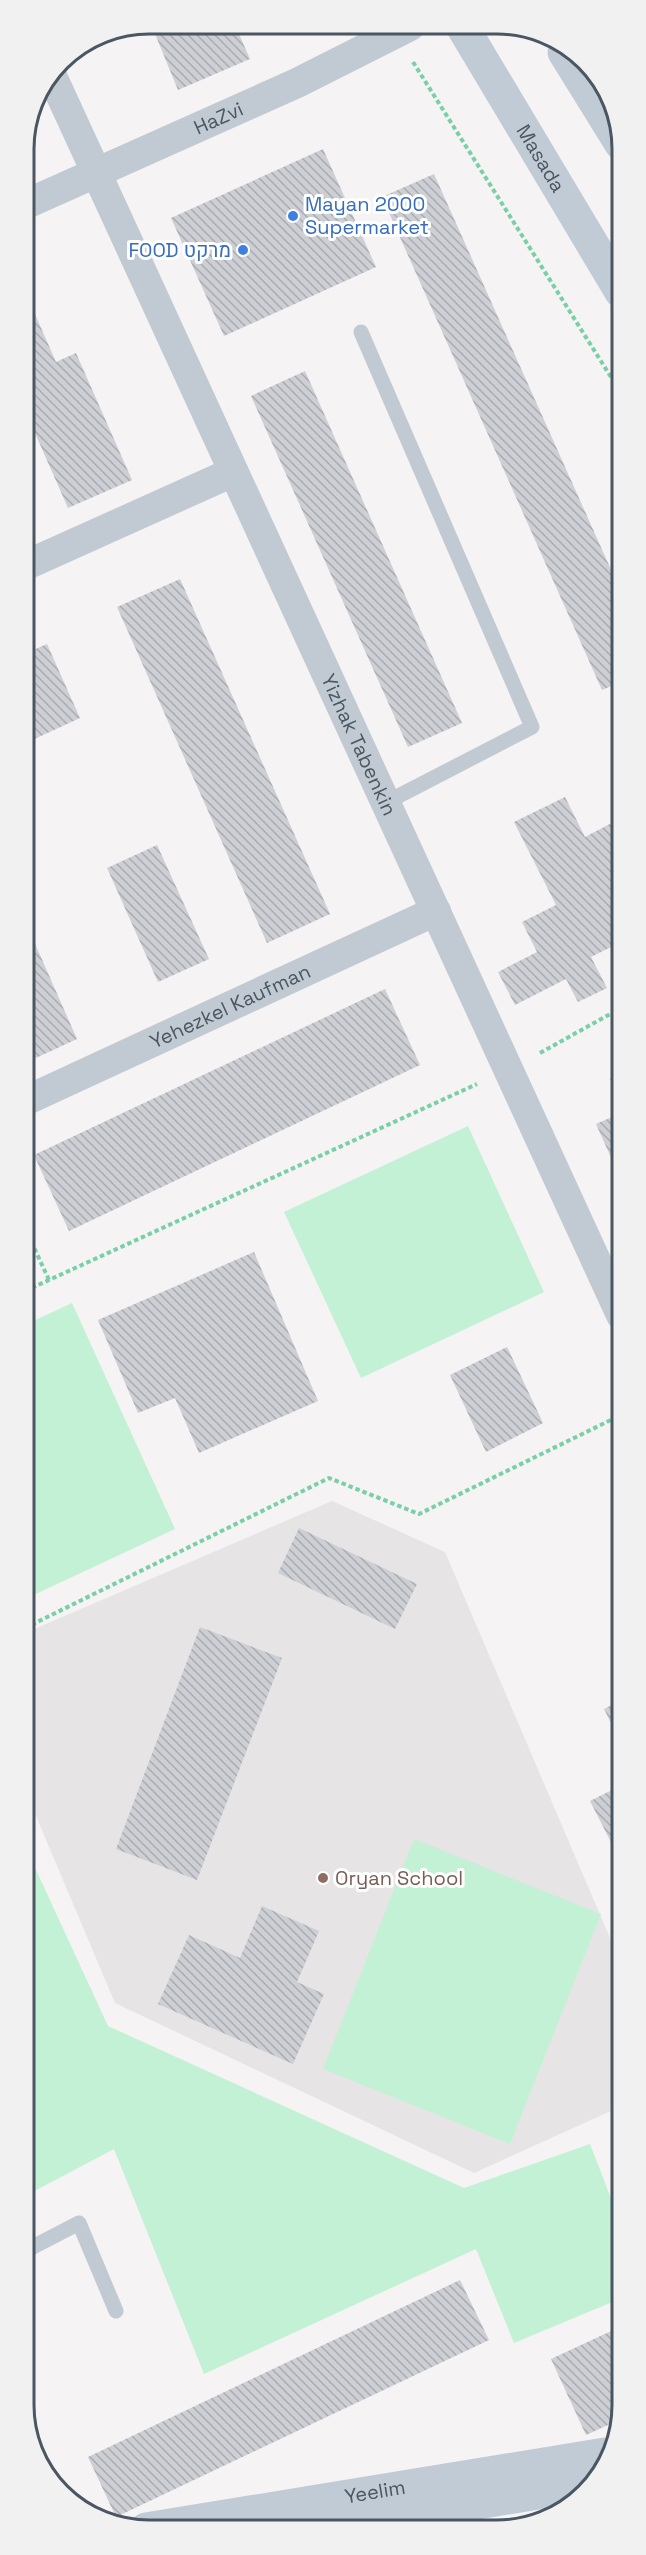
<svg xmlns="http://www.w3.org/2000/svg" width="646" height="2555" font-family="'Space Grotesk',Heebo,sans-serif">
<style>
.education{fill:#e6e4e5}
.green{fill:#c3f1d5}
.building{fill:url(#building-back-hatch)}
.lines{fill:none;stroke-linecap:round;stroke-linejoin:round}
.path{stroke:#7ad0a6;stroke-width:4;stroke-dasharray:4.5 3;stroke-linecap:butt}
.lane{stroke:#c1cad2;stroke-width:15}
.street{stroke:#c1cad2;stroke-width:30}
.secondary{stroke:#c1cbd6;stroke-width:33}
.shop-dot{fill:#3f7fe0;stroke:#fff;stroke-width:2}
.education-dot{fill:#8d6e63;stroke:#fff;stroke-width:2}
.labels{text-anchor:middle;stroke-width:6;stroke-linejoin:round;paint-order:stroke}
.street-label{font-size:20px;fill:#4a5661;stroke:#fff}
.shop-label{font-size:20px;fill:#366cbe;stroke:#fff;text-anchor:start}
.education-label{font-size:20px;fill:#785e54;stroke:#fff;text-anchor:start}
.rim{fill:none;stroke:#4a5661;stroke-width:3}
</style>
<defs>
<pattern id="building-back-hatch" width="6" height="6" patternUnits="userSpaceOnUse" patternTransform="scale(1.5)"><rect width="6" height="6" fill="#cdcfd5"/><path d="M-1 5l2 2M0 0l6 6M5-1l2 2" fill="none" stroke="#a8abb0"/></pattern>
</defs>
<rect width="100%" height="100%" fill="#f5f3f3"/>
<polygon class="education" points="332,1501 445,1552 622,1966 622,2106 474,2173 115,2003 25,1790 25,1633"/>
<g class="green">
<polygon points="468,1126 544,1292 361,1378 284,1212"/>
<polygon points="72,1303 175,1529 25,1599 25,1325"/>
<polygon points="414,1839 601,1914 510,2144 323,2069"/>
<polygon points="25,1846 108,2026 464,2188 590,2144 622,2227 622,2298 514,2343 476,2249 204,2374 114,2149 25,2196"/>
</g>
<g class="building">
<polygon points="151,24 235,25 250,59 178,90"/>
<polygon points="323,149 376,267 224,336 171,218"/>
<polygon points="434,174 621,592 621,682 602,690 382,197"/>
<polygon points="34,312 56,362 76,353 132,480 68,508 24,408 24,316"/>
<polygon points="305,371 462,723 408,747 251,396"/>
<polygon points="180,579 330,914 267,943 117,607"/>
<polygon points="47,644 80,718 28,742 24,736 24,654"/>
<polygon points="565,797 585,837 621,818 621,942 591,957 607,988 578,1002 566,979 515,1005 498,972 537,952 522,922 556,905 514,822"/>
<polygon points="157,845 209,959 158,982 107,868"/>
<polygon points="25,921 77,1039 25,1063"/>
<polygon points="385,989 420,1065 69,1231 34,1155"/>
<polygon points="621,1074 621,1103 610,1079"/>
<polygon points="621,1113 621,1180 596,1124"/>
<polygon points="254,1252 318,1401 199,1453 175,1398 138,1413 98,1320"/>
<polygon points="507,1347 543,1423 486,1452 450,1375"/>
<polygon points="299,1528 417,1584 395,1629 278,1573"/>
<polygon points="200,1627 282,1658 197,1880 116,1849"/>
<polygon points="621,1700 621,1744 604,1709"/>
<polygon points="622,1785 622,1864 590,1801"/>
<polygon points="262,1906 319,1931 297,1982 324,1994 293,2064 158,2004 189,1935 240,1958"/>
<polygon points="460,2280 489,2340 116,2517 88,2457"/>
<polygon points="622,2326 622,2413 619,2420 586,2435 551,2359"/>
<polygon points="25,2393 35,2415 25,2420"/>
</g>
<g class="lines">
<g class="path">
<polyline points="413,62 621,393"/>
<polyline points="540,1053 621,1008"/>
<polyline points="25,1228 49,1280"/>
<polyline points="25,1291 477,1084"/>
<polyline points="25,1628 329,1478 419,1514 621,1415"/>
</g>
<g class="lane">
<polyline points="361,332 532,727 385,803"/>
<polyline points="25,2251 79,2223 116,2311"/>
</g>
<g class="street">
<path id="s1" d="M51,74L621,1315"/>
<path id="s2" d="M24,205L297,83L410,26"/>
<polyline points="24,566 233,472"/>
<path id="s3" d="M25,1101L436,911"/>
</g>
<g class="secondary">
<path id="s4" d="M462,26L621,292"/>
<polyline points="564,52 621,144"/>
<path id="s5" d="M146,2529L605,2454"/>
<polyline points="321,2529 592,2484"/>
</g>
</g>
<g class="shop-dot">
<circle cx="293" cy="216" r="6"/>
<circle cx="243" cy="250" r="6"/>
</g>
<circle class="education-dot" cx="323" cy="1878" r="6"/>
<g class="labels">
<g class="street-label">
<text dy="7" stroke="none"><textPath href="#s2" startOffset="213">HaZvi</textPath></text>
<text dy="7" stroke="none"><textPath href="#s4" startOffset="154">Masada</textPath></text>
<text dy="7" stroke="none"><textPath href="#s1" startOffset="738">Yizhak Tabenkin</textPath></text>
<text dy="7" stroke="none"><textPath href="#s3" startOffset="226">Yehezkel Kaufman</textPath></text>
<text dy="7" stroke="none"><textPath href="#s5" startOffset="232">Yeelim</textPath></text>
</g>
<g class="shop-label">
<text x="305" y="211">Mayan 2000<tspan x="305" dy="23">Supermarket</tspan></text>
<text x="231" y="257" text-anchor="end">FOOD מרקט</text>
</g>
<g class="education-label">
<text x="335" y="1885">Oryan School</text>
</g>
</g>
<path d="M0 0H646V2555H0ZM149 34H497A115 115 0 0 1 612 149V2405A115 115 0 0 1 497 2520H149A115 115 0 0 1 34 2405V149A115 115 0 0 1 149 34Z" fill="#f1f1f2" fill-rule="evenodd"/>
<path class="rim" d="M149 34H497A115 115 0 0 1 612 149V2405A115 115 0 0 1 497 2520H149A115 115 0 0 1 34 2405V149A115 115 0 0 1 149 34Z"/>
</svg>
